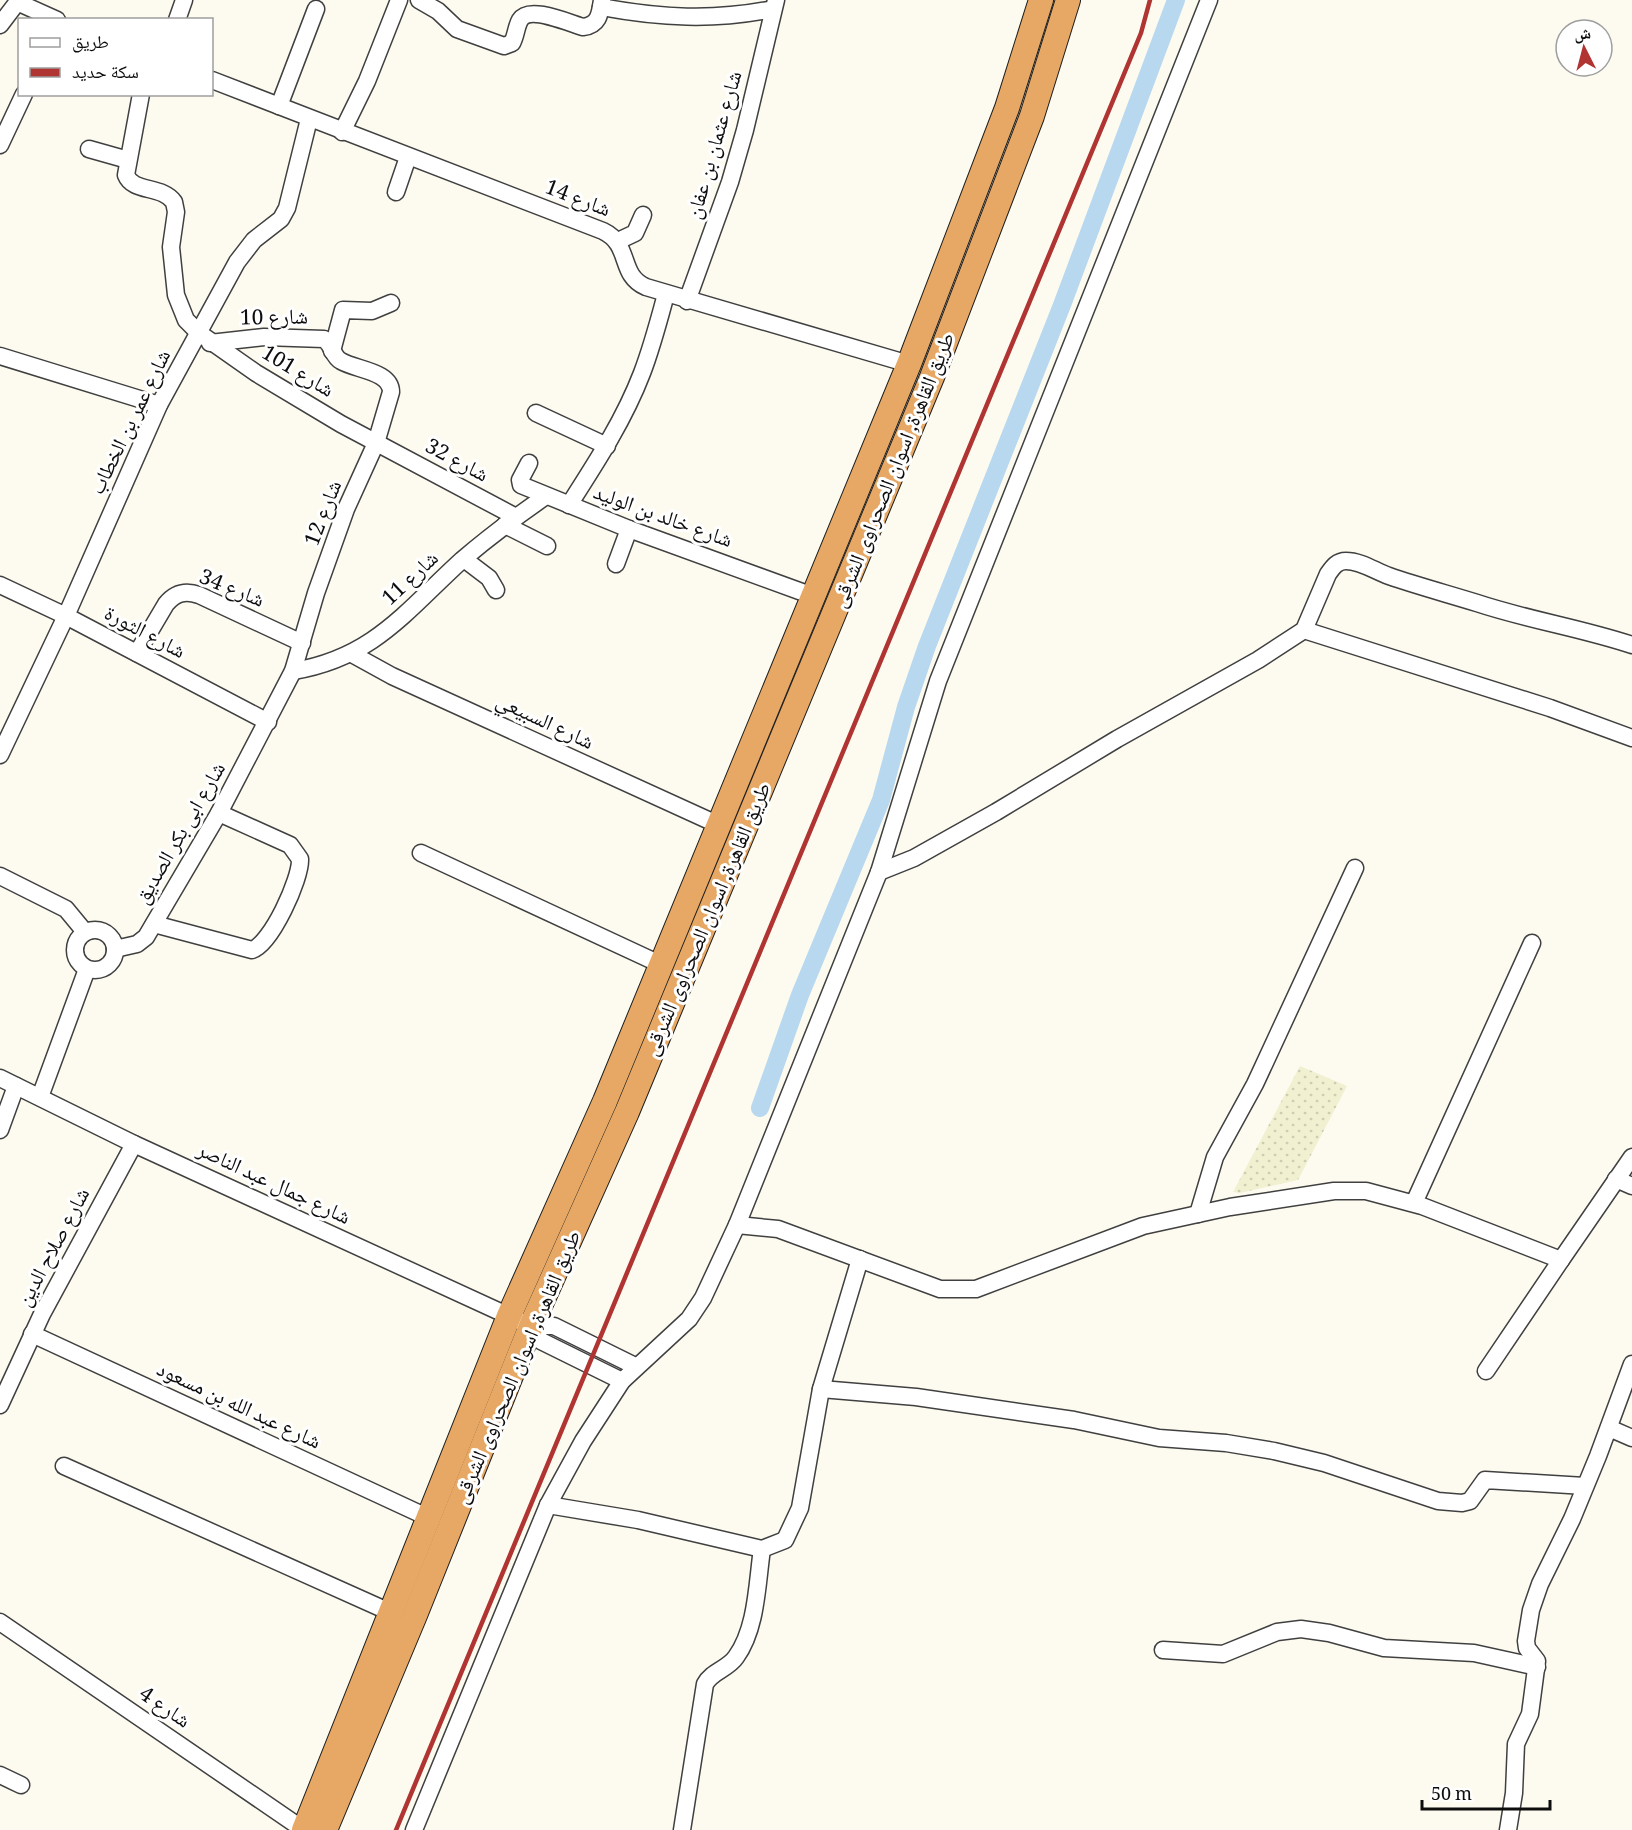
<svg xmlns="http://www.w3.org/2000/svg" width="1632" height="1830" font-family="Georgia,'Noto Naskh Arabic',serif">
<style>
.farmland{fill:url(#farmland-dots)}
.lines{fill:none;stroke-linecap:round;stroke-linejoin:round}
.canal{stroke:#b8d8f0;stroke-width:18}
.minor-casing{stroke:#404040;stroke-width:19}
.highway-casing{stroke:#1e1e1e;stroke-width:26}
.minor{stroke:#fff;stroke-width:16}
.highway{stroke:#e6a864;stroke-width:24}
.rail{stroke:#b03432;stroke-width:4.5}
.labels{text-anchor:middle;stroke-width:6;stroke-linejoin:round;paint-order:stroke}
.street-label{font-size:21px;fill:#0d0d0d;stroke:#fff}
</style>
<defs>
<pattern id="farmland-dots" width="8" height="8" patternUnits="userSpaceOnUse" patternTransform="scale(1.5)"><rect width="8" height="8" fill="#f1f0d1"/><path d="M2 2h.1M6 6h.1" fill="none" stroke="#cdcdb2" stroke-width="1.8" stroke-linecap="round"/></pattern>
</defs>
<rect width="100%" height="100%" fill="#fdfbef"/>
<polygon class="farmland" points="1300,1066 1347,1086 1298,1180 1240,1193 1233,1192"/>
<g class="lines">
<polyline class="canal" points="760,1108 800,995 881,800 906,707 927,646 1062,305 1176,0"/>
<defs>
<g id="minor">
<path d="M419,0L438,11L457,29L504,46L512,43C516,36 516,27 520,20C529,5 569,23 583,27C599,25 600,14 602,0"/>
<polyline points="17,2 57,20"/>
<path d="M601,7C660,18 714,21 773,9"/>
<polyline points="177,20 184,0"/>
<polyline points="0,25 19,0"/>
<path d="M212,80L603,231C632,245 618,275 646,287L909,364"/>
<path d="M141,94L126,175C133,193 162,185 174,202L176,212L171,247L176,295L186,320L199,333L256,373L341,424L516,517"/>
<polyline points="279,106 316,9"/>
<polyline points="342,132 367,81 399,0"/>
<polyline points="0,145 24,94"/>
<polyline points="89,149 128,160"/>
<polyline points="396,192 408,157"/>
<polyline points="618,241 635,233 643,215"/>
<polyline points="687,301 730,182 745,130 776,0"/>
<polyline points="332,351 343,310 372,311 391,303"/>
<polyline points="0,356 159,405"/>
<polyline points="536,413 607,446"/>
<polyline points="529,463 520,480 521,485 629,529 813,596"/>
<path d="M569,505C596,463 624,420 642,373C652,347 659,320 666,294"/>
<polyline points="505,525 547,546"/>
<polyline points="464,559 489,578 496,590"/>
<polyline points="616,564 629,529"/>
<polyline points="0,585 66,616 268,722"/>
<polyline points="1304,630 1550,708 1632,738"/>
<path d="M137,653L166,604C175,593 185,590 199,595L302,643"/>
<polyline points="352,654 392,676 721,826"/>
<path d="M293,671C373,658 406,611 462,560C489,537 517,516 546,496"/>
<polyline points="0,755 66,616 159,405 237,262 254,240 281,219 287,208 309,119"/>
<polyline points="421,853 662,965"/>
<path d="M879,872L914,858L996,812L1117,739L1258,660L1304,630L1328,574C1333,567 1337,561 1346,561C1361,561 1375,571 1389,576C1418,586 1448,594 1477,603C1528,620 1581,628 1632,645"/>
<polyline points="0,876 66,909 85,932"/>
<path d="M154,924L252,950C271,944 301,879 300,859L290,845L219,813"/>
<circle cx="95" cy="950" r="20"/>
<path d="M115,949L137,944L146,937L219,813L293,671L316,593L346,509L376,443L391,392C391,371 356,370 341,361C332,356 333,345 324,339L264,337L210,343"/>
<polyline points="0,1078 134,1144 509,1316 531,1326 554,1326 635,1366"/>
<polyline points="40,1097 87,969"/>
<polyline points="0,1130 16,1086"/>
<polyline points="1616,1179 1632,1186"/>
<polyline points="1414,1203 1532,943"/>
<polyline points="1198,1214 1215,1157 1255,1084 1355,868"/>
<polyline points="737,1225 778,1229 940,1289 976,1289 1143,1226 1230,1207 1334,1191 1366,1191 1422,1206 1561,1260 1632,1157"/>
<polyline points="531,1326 541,1341 622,1381"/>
<polyline points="32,1334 427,1517"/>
<polyline points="1486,1371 1561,1260"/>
<polyline points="821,1389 916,1397 1074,1420 1159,1438 1226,1443 1274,1451 1324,1463 1438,1501 1462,1503 1470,1501 1485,1480 1585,1486"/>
<polyline points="0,1405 42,1314 134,1144"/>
<polyline points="1609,1428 1632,1438"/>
<polyline points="64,1466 392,1613"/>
<polyline points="548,1505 638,1520 762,1549 785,1540 800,1508 821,1389 860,1259"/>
<polyline points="0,1622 304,1830"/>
<polyline points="1163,1650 1223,1654 1277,1632 1301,1629 1329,1633 1384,1648 1474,1653 1537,1667"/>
<polyline points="0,1775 21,1785"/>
<polyline points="414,1830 548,1505 583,1441 622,1381 689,1319 703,1298 737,1225 879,872 938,681 1209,0"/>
<path d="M682,1830L705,1684C712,1671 728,1669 736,1657C757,1628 757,1583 762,1549"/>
<polyline points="1508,1830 1514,1793 1516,1744 1530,1714 1537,1661 1527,1648 1526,1641 1531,1610 1540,1584 1572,1519 1598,1456 1632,1364"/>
</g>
<g id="highway">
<polyline points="304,1830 509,1316 605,1101 909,364 1007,108 1041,0"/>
<polyline points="325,1830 415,1615 531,1326 627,1112 932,377 1032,116 1068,0"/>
</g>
</defs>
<use href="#minor" class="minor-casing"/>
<use href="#highway" class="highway-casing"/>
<use href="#minor" class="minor"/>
<use href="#highway" class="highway"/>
<polyline class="rail" points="396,1830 1141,33 1150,0"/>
</g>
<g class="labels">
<g class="street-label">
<text transform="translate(714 145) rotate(-74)" y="7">شارع عثمان بن عفان</text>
<text transform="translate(578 198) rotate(21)" y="7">شارع 14</text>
<text transform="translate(274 317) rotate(-1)" y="7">شارع 10</text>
<text transform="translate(298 371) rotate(31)" y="7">شارع 101</text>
<text transform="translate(130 422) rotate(-64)" y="7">شارع عمر بن الخطاب</text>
<text transform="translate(457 460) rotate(28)" y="7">شارع 32</text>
<text transform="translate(893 470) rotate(-68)" y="7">طريق القاهرة, اسوان الصحراوى الشرقى</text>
<text transform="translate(323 513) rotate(-69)" y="7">شارع 12</text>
<text transform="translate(663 516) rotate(20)" y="7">شارع خالد بن الوليد</text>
<text transform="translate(410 578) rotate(-43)" y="7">شارع 11</text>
<text transform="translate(232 588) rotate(22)" y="7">شارع 34</text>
<text transform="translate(145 632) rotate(28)" y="7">شارع الثورة</text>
<text transform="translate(545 721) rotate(25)" y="7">شارع السبيعي</text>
<text transform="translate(180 833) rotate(-60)" y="7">شارع ابى بكر الصديق</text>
<text transform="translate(707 919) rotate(-67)" y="7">طريق القاهرة, اسوان الصحراوى الشرقى</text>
<text transform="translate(274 1183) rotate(25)" y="7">شارع جمال عبد الناصر</text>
<text transform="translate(53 1247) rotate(-62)" y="7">شارع صلاح الدين</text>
<text transform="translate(517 1367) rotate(-67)" y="7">طريق القاهرة, اسوان الصحراوى الشرقى</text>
<text transform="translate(239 1405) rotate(25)" y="7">شارع عبد الله بن مسعود</text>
<text transform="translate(165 1707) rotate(34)" y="7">شارع 4</text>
</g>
</g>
<rect x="18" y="18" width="195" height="78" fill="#ffffff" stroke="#9e9e9e" stroke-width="1.5"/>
<rect x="30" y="38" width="30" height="9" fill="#ffffff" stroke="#9e9e9e" stroke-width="1.5"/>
<text x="72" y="48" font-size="18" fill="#0d0d0d">طريق</text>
<rect x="30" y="68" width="30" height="9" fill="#b03432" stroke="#9e9e9e" stroke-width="1.5"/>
<text x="72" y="78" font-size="18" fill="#0d0d0d">سكة حديد</text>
<g transform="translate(1584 48) rotate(354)"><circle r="28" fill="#ffffff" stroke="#9e9e9e" stroke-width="1.5"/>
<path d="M0-4.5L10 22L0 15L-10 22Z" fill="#b03432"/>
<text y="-9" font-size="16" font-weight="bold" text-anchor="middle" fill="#0d0d0d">ش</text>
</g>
<path d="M1422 1800v9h128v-9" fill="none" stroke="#0d0d0d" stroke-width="3"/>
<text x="1431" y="1800" font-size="18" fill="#0d0d0d" stroke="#ffffff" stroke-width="4.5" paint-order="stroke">50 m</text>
</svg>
